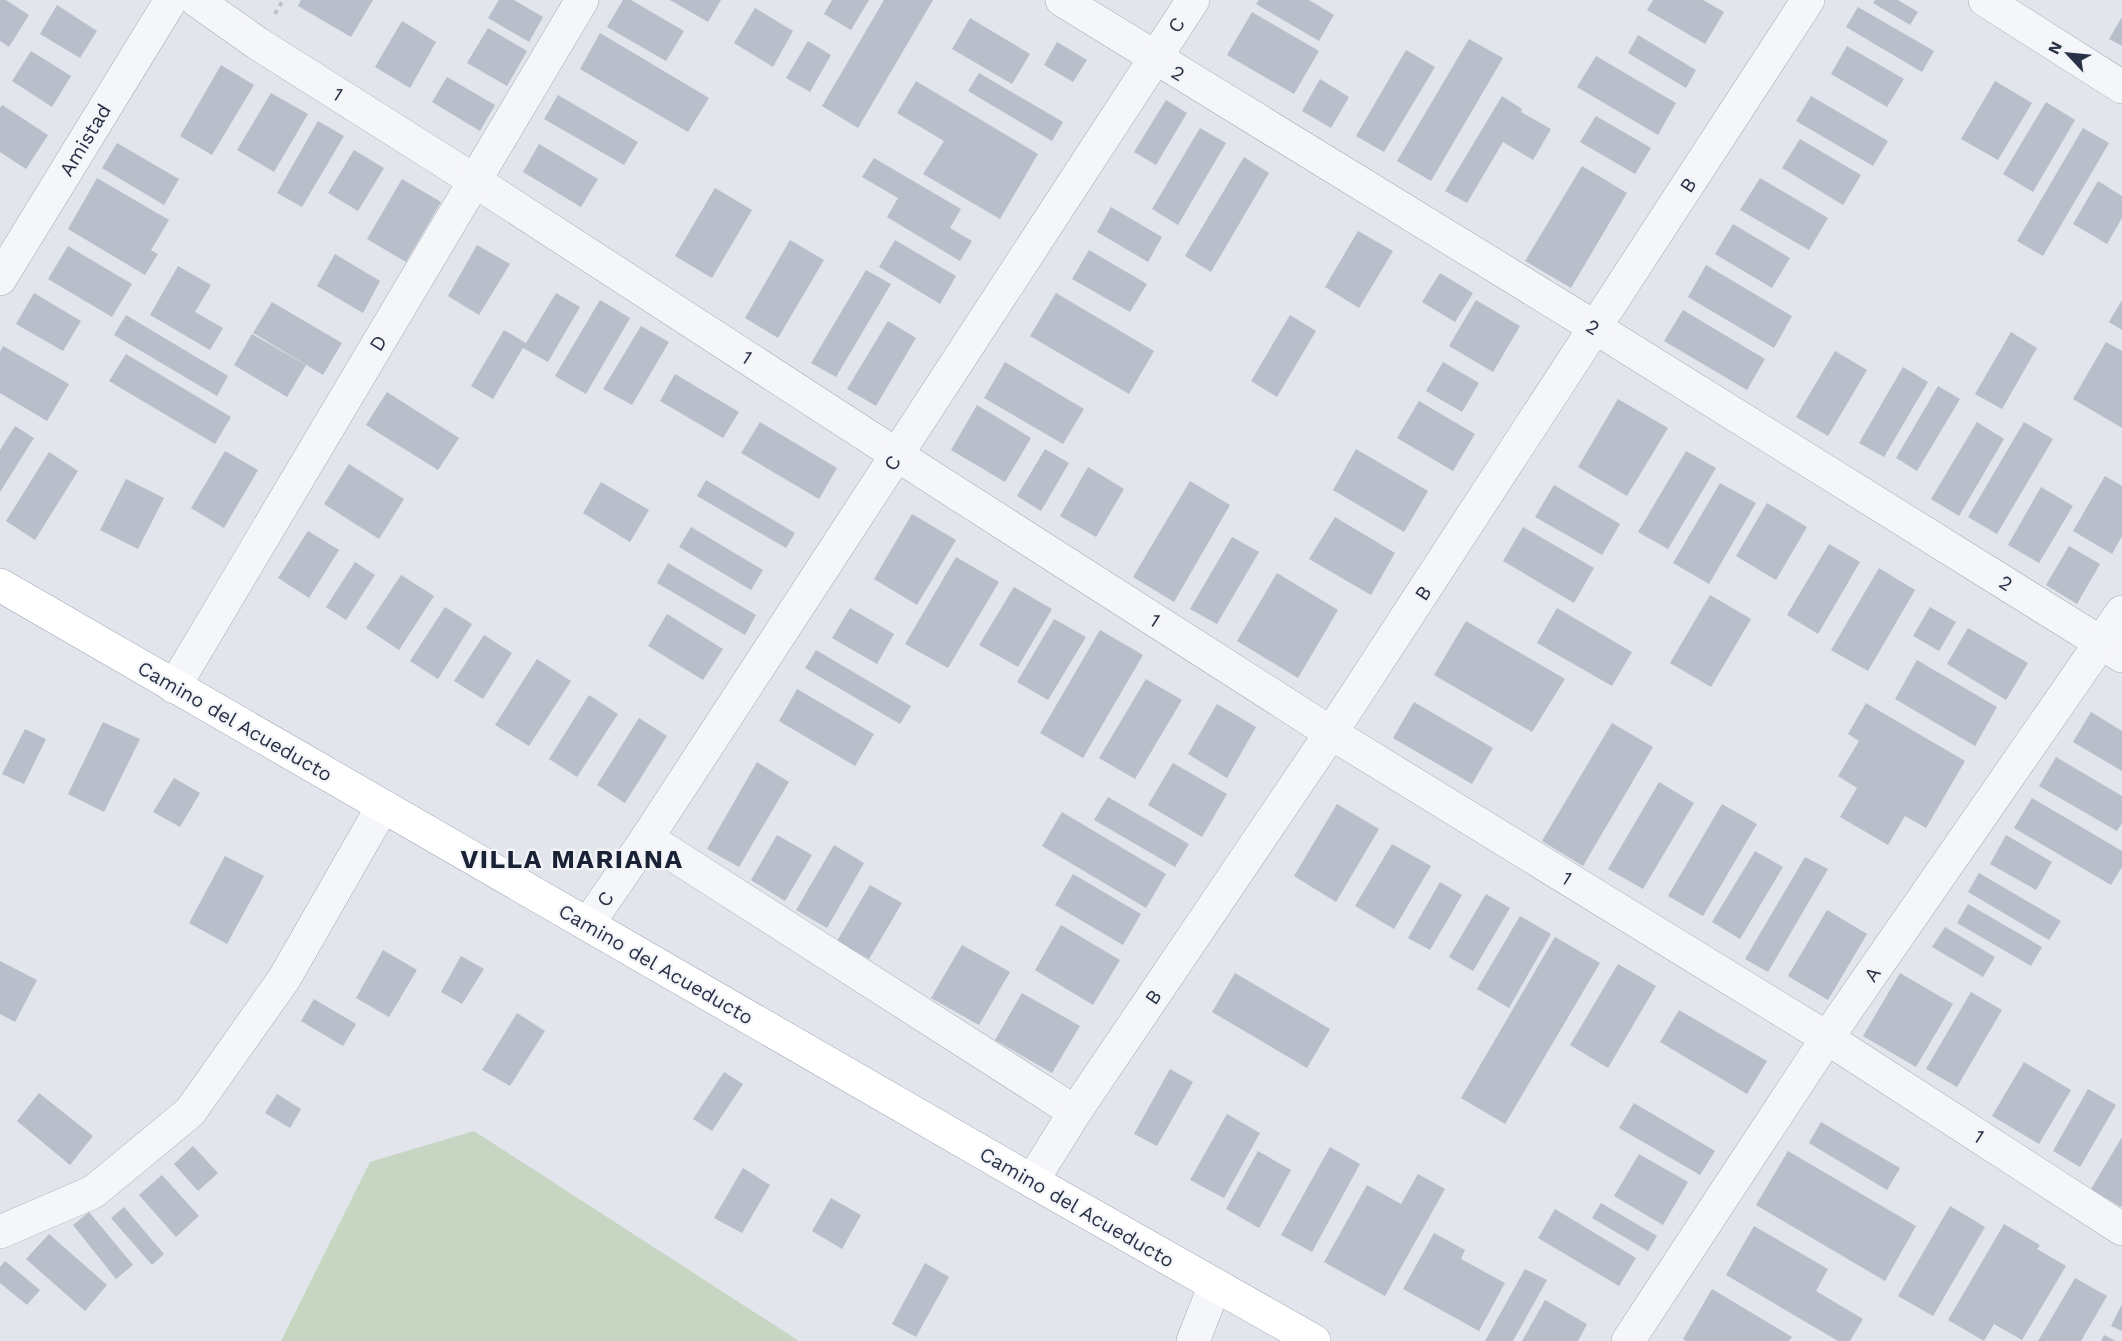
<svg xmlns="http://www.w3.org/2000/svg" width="2122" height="1341" font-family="'Work Sans',sans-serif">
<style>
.green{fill:#c6d6c2}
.building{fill:#b8beca}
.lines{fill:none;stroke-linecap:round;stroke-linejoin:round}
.minor-casing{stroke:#a6abb6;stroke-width:34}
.major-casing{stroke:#a0a8b8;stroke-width:34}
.path{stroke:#c0c3ca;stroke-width:4;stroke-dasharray:4.5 4.5;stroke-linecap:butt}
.minor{stroke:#f5f6f9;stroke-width:33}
.major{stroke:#fff;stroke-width:33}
.labels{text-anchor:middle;stroke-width:4.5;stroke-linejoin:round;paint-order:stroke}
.street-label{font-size:20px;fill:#283145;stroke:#f2f4f8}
.district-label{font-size:26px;font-weight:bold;letter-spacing:1.5px;fill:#1a2236;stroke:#f2f4f8}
</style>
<rect width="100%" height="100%" fill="#e2e5eb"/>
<polygon class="green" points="474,1131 799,1341 281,1341 370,1162"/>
<g class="building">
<polygon points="0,0 6,0 29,15 9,47 0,41"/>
<polygon points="301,0 373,0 351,37 298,6"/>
<polygon points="499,0 514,0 543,17 529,42 488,18"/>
<polygon points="623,0 631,0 684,31 666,61 607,27"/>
<polygon points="670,0 721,0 708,22"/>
<polygon points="832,0 869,0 851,30 824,14"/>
<polygon points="884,0 933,0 858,128 822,106"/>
<polygon points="1259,0 1309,0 1334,15 1319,41 1256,4"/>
<polygon points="1653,0 1703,0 1724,12 1705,44 1647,10"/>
<polygon points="1875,0 1898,0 1918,12 1910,25 1873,3"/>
<polygon points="57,5 97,31 80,58 40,34"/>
<polygon points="1858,7 1934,51 1922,72 1846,27"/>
<polygon points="755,8 793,31 773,67 734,43"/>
<polygon points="1252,12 1319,51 1294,94 1227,55"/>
<polygon points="2122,17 2122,46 2109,39"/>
<polygon points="970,18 1030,54 1012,84 952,49"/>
<polygon points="402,21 436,42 410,88 375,67"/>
<polygon points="488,28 527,51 507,86 467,63"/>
<polygon points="600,33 709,98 688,132 580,69"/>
<polygon points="1638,35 1696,70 1686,88 1628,53"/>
<polygon points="1469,39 1503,58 1431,181 1397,161"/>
<polygon points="808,41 831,55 810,92 786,78"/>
<polygon points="1057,42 1087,60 1073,82 1044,65"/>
<polygon points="1847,46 1904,79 1887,107 1831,74"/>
<polygon points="1406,50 1435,67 1384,152 1356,136"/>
<polygon points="31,51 71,76 52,107 12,81"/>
<polygon points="1596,56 1676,103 1658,135 1577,87"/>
<polygon points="221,65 254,85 212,155 180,136"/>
<polygon points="979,73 1063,122 1052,141 968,91"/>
<polygon points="447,77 495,105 480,131 432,102"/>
<polygon points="1320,79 1349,97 1331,128 1302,111"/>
<polygon points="916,81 1038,154 1000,219 923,174 944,141 897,113"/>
<polygon points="1995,81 2032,103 1998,160 1961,139"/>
<polygon points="271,93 308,114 274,172 237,150"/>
<polygon points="558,95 638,142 624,165 544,119"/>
<polygon points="1502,96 1522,109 1521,112 1551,129 1533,160 1503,142 1467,203 1445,191"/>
<polygon points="1811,96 1888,141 1873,166 1796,121"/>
<polygon points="1166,100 1187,113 1156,165 1134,152"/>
<polygon points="2046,102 2075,120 2033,192 2003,174"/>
<polygon points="2,105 48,135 26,169 0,152 0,108"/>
<polygon points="1596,116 1651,148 1635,174 1580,142"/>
<polygon points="318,121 344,136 302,207 277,193"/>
<polygon points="1200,128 1226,143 1178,225 1152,209"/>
<polygon points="2083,128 2109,143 2043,256 2017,241"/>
<polygon points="1800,139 1861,175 1843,205 1782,168"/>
<polygon points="117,143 179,179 164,205 102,168"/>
<polygon points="539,144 598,179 581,207 523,172"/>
<polygon points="354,150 384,168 358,211 328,193"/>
<polygon points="1244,157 1269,173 1211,272 1185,256"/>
<polygon points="874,158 961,209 950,228 972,241 960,261 887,217 898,198 862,177"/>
<polygon points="1582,166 1627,193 1571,288 1525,261"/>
<polygon points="97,178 169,220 151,250 158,254 145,275 68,229"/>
<polygon points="1760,178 1828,218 1809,250 1740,210"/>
<polygon points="402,179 441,202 406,262 367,239"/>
<polygon points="2098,181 2122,196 2122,218 2107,244 2073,224"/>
<polygon points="715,188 752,210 712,278 675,256"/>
<polygon points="1111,207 1162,237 1148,262 1097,232"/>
<polygon points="1733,224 1790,258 1772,288 1715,254"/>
<polygon points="1358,231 1393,251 1359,308 1325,287"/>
<polygon points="790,240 824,260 778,338 745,318"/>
<polygon points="895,240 956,276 940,304 879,267"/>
<polygon points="477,245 510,264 479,315 448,296"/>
<polygon points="68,246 132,284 112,317 48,279"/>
<polygon points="1089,250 1147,284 1130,312 1072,279"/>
<polygon points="335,254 380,281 363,313 317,286"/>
<polygon points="1706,265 1792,316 1774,348 1688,297"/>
<polygon points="178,266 211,285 195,312 223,328 210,350 150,315"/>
<polygon points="866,270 891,284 836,377 811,363"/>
<polygon points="1440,273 1473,293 1455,322 1422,302"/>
<polygon points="34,293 81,321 63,351 16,324"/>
<polygon points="556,293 580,307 548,362 523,348 493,399 471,386 504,330 526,343"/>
<polygon points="1056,293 1154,351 1129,394 1030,336"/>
<polygon points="600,300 630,318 586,394 555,376"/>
<polygon points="1476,300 1520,326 1493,372 1449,346"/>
<polygon points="2122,300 2122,330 2109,322"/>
<polygon points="272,302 342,343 323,375 253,333"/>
<polygon points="1683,310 1765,359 1747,390 1664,341"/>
<polygon points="126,315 228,376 217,396 114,335"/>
<polygon points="1290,315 1316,331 1277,397 1251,381"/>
<polygon points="888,321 916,338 876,406 847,389"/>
<polygon points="641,326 669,342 632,405 603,389"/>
<polygon points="2011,332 2037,348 2002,409 1975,394"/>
<polygon points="252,334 306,365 287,397 234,365"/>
<polygon points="2106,342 2122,351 2122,428 2073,399"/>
<polygon points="3,346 69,384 47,421 0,393 0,352"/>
<polygon points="1835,351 1867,370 1828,436 1796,417"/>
<polygon points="126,354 231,417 215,444 109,381"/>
<polygon points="1005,362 1084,409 1063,444 984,398"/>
<polygon points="1443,362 1479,383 1462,412 1426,391"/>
<polygon points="1903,367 1928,382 1884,457 1859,443"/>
<polygon points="675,374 739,412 723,438 660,401"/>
<polygon points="1938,386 1960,399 1917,471 1896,458"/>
<polygon points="387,392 459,438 438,470 366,425"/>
<polygon points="1618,399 1668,428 1627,496 1578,467"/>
<polygon points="1419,401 1475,434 1453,471 1397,438"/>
<polygon points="977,405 1031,438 1005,482 951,450"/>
<polygon points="760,422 837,468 819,499 741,453"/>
<polygon points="1977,422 2004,439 1959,516 1931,499"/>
<polygon points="2024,422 2053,439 1997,534 1968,517"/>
<polygon points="15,426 34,438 0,492 0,450"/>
<polygon points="1045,449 1069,463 1041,511 1017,496"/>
<polygon points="1356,449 1428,491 1404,532 1333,490"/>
<polygon points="225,451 258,470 224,528 191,508"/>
<polygon points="1686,451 1716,468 1668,549 1638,532"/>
<polygon points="49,452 78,471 35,540 6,521"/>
<polygon points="349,464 404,499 379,539 324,504"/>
<polygon points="1088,467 1124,489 1096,537 1060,516"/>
<polygon points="2105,476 2122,486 2122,536 2112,554 2073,531"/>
<polygon points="126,479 164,498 138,549 100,530"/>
<polygon points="706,480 795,533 786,548 697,496"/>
<polygon points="1190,481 1230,505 1174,602 1133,577"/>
<polygon points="601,482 649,510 630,542 583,513"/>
<polygon points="1720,483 1756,503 1709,584 1673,563"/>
<polygon points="1554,485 1620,524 1602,555 1535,517"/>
<polygon points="2041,487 2073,506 2039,563 2008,545"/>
<polygon points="1767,503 1807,527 1776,580 1736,556"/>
<polygon points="912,514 956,540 917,605 874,579"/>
<polygon points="1335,517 1395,553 1371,595 1309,559"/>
<polygon points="691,527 763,570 751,590 679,547"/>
<polygon points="1523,527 1594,568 1574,603 1503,561"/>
<polygon points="308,531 339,550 309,598 278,578"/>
<polygon points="1232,537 1259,552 1217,624 1190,609"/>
<polygon points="1829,544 1860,562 1818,634 1787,615"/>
<polygon points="2069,546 2100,564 2077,604 2046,585"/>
<polygon points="956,557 999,582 948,668 905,644"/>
<polygon points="355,562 375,575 346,620 326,607"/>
<polygon points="668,563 756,615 745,635 657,583"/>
<polygon points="1879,568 1915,590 1868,671 1831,650"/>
<polygon points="1277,573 1338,610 1298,678 1237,641"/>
<polygon points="401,575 434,596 399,650 366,628"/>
<polygon points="1014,587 1052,609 1018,667 979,645"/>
<polygon points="1710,595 1751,619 1711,687 1670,663"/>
<polygon points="445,607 472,624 438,679 410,661"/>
<polygon points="1930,607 1956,622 1939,651 1913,636"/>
<polygon points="850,608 894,634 877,664 832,638"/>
<polygon points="1557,608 1632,652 1612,686 1537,643"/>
<polygon points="667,614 723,649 703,680 648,646"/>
<polygon points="1054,619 1086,637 1048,700 1017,682"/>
<polygon points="1466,621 1565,679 1532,732 1434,675"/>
<polygon points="1968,628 2028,663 2006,700 1947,664"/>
<polygon points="1100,630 1143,655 1083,758 1040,733"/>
<polygon points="484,635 512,653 483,699 454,681"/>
<polygon points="816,650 911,706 900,724 805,668"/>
<polygon points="537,659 571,681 529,746 495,725"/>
<polygon points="1917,660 1997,707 1975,746 1895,699"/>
<polygon points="1146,679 1182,700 1135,779 1099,758"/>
<polygon points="797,689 874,734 855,766 779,721"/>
<polygon points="589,695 618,714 577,777 549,759"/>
<polygon points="1414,702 1493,748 1472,784 1393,738"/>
<polygon points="1866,703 1965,761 1926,828 1905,816 1888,845 1840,817 1857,788 1838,776 1859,741 1848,734"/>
<polygon points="1217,704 1256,727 1227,778 1188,754"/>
<polygon points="2091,712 2122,731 2122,771 2073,742"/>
<polygon points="639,718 667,736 625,803 597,785"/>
<polygon points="103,722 140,739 104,812 68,794"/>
<polygon points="1612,723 1653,747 1583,866 1542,841"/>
<polygon points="25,729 46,739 24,784 2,774"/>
<polygon points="2056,757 2122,796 2122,823 2117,831 2039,786"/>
<polygon points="757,762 789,782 739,867 707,849"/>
<polygon points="1173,763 1227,794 1202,837 1148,805"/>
<polygon points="174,778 200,793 180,827 153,812"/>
<polygon points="1659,782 1694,803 1643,889 1608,869"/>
<polygon points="1108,797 1189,844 1175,867 1094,820"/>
<polygon points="2032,798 2122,851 2122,867 2111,885 2014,828"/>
<polygon points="1337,804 1379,829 1336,902 1294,876"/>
<polygon points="1722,804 1757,824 1703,916 1668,896"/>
<polygon points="1062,812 1166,874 1146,908 1042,846"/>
<polygon points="777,835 812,855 785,901 751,880"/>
<polygon points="2006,835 2052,862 2036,890 1990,864"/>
<polygon points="1392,844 1431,866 1394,929 1355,906"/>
<polygon points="834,845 864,863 827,928 796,910"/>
<polygon points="1755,851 1783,867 1740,939 1712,922"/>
<polygon points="225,856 264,876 227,944 189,923"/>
<polygon points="1805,857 1828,869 1768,972 1745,959"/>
<polygon points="1979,873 2061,921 2049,940 1968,892"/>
<polygon points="1073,874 1141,914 1123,945 1055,905"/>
<polygon points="1440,882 1462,895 1430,950 1408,938"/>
<polygon points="870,885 902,903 869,959 837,941"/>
<polygon points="1486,894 1510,908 1473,971 1449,957"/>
<polygon points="1968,904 2042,947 2031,966 1957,923"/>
<polygon points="1827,910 1867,934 1828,1000 1788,976"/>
<polygon points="1520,916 1551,934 1509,1008 1477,989"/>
<polygon points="1061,925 1120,960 1093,1005 1035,970"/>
<polygon points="1945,927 1995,957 1983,977 1932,947"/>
<polygon points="1555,937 1600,963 1505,1124 1461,1098"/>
<polygon points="962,945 1010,972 979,1025 931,998"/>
<polygon points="383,950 417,970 389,1017 356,998"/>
<polygon points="461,956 484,969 462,1004 441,992"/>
<polygon points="0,961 37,980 15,1022 0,1014"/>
<polygon points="1618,964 1656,986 1608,1068 1570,1045"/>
<polygon points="1235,973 1330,1029 1307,1068 1212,1012"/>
<polygon points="1900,973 1953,1004 1916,1067 1863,1036"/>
<polygon points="1971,992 2002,1010 1957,1087 1926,1069"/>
<polygon points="1022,993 1080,1026 1052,1073 995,1040"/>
<polygon points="314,999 356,1024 343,1046 301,1021"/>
<polygon points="1679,1010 1767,1061 1747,1094 1660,1042"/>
<polygon points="517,1013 545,1031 510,1086 482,1070"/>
<polygon points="2024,1062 2071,1090 2039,1144 1992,1116"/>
<polygon points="1170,1069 1193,1082 1157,1146 1134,1134"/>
<polygon points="724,1072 743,1084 712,1131 693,1119"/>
<polygon points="2088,1089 2116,1105 2080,1167 2053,1151"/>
<polygon points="39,1093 93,1136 70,1165 17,1121"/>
<polygon points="277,1094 301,1109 290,1128 265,1113"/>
<polygon points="1634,1103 1715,1151 1700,1175 1619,1128"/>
<polygon points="1227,1114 1260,1133 1224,1198 1190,1180"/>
<polygon points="1821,1122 1900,1168 1887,1190 1809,1143"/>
<polygon points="2122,1137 2122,1205 2121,1207 2091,1189"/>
<polygon points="193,1146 218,1173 198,1191 174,1164"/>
<polygon points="1330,1147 1360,1164 1312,1252 1281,1235"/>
<polygon points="1258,1151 1291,1170 1259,1228 1226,1209"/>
<polygon points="1788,1151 1916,1226 1885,1281 1756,1205"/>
<polygon points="1639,1154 1688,1182 1663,1225 1614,1196"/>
<polygon points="743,1168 770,1185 742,1233 714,1218"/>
<polygon points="1418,1174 1445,1189 1385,1296 1324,1262 1367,1185 1401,1204"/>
<polygon points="162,1175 199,1216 176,1237 139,1195"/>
<polygon points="831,1198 861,1215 842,1249 812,1231"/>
<polygon points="1601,1203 1657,1236 1648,1251 1592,1218"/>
<polygon points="1950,1206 1985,1227 1933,1316 1898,1296"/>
<polygon points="124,1207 164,1254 152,1265 111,1218"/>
<polygon points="1555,1209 1636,1258 1619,1286 1538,1238"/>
<polygon points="89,1212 133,1265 116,1279 73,1225"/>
<polygon points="2004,1224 2040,1245 2037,1249 2066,1266 2022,1340 1994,1324 1984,1341 1948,1320"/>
<polygon points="1754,1226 1828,1269 1816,1291 1863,1319 1850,1341 1838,1341 1726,1275"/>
<polygon points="1434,1233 1465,1250 1461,1259 1505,1283 1479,1331 1403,1289"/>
<polygon points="49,1234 107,1285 85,1311 26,1259"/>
<polygon points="5,1261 40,1290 27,1305 0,1283 0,1267"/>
<polygon points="925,1263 949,1277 916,1337 892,1324"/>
<polygon points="1525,1269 1547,1280 1513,1341 1485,1341"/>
<polygon points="2075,1278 2107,1296 2081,1341 2038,1341"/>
<polygon points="1712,1289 1792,1337 1789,1341 1686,1341 1683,1339"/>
<polygon points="1545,1300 1587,1324 1578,1341 1522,1341"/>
<polygon points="2122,1304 2122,1331 2111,1326"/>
<polygon points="2104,1335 2116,1341 2101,1341"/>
</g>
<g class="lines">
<defs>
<g id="minor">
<polyline points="196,0 257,43 475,181 897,455 1331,733 1827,1038 2122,1229"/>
<polyline points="1062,0 1596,328 2122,656"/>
<polyline points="1985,0 2122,87"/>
<polyline points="0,279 171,0"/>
<polyline points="174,687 582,0"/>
<polyline points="647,838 1075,1112"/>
<polyline points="588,924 647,838 1193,0"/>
<polyline points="1032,1181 1075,1112 1331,733 1808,0"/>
<polyline points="0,1232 93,1192 190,1112 284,979 383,806"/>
<polyline points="1193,1341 1215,1285"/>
<polyline points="1628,1341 1827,1038 2122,612"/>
</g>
<polyline id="major" points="0,585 1032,1181 1314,1341"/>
</defs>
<use href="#minor" class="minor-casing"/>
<use href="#major" class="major-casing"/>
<polyline class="path" points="275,14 283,0"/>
<use href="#minor" class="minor"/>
<use href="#major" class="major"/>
</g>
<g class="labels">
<g class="street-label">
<text transform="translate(1176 25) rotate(-57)" y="7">C</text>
<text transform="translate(1178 73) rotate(31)" y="7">2</text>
<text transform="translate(338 94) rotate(32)" y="7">1</text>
<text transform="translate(85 140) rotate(-59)" y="7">Amistad</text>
<text transform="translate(1688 185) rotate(-57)" y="7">B</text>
<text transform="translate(1593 327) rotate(32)" y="7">2</text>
<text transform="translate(378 343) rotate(-59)" y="7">D</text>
<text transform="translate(747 357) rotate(33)" y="7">1</text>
<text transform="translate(892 463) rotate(-57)" y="7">C</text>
<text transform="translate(2006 583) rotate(32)" y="7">2</text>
<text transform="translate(1423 593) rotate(-57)" y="7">B</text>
<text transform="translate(1155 620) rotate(33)" y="7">1</text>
<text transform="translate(235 721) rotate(30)" y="7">Camino del Acueducto</text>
<text transform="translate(1567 878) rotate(32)" y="7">1</text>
<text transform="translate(605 899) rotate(-56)" y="7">C</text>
<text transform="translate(656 964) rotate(30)" y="7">Camino del Acueducto</text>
<text transform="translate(1872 974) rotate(-55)" y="7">A</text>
<text transform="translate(1153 997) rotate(-56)" y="7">B</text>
<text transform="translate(1979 1136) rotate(33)" y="7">1</text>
<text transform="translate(1077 1207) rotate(30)" y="7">Camino del Acueducto</text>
</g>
<g class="district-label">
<text x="572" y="868">VILLA MARIANA</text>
</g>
</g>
<g transform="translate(2068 54) rotate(296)" stroke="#f2f4f8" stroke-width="4.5" paint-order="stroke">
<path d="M0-4.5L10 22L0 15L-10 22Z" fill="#283145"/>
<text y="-9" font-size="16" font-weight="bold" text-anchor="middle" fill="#283145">N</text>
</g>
</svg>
